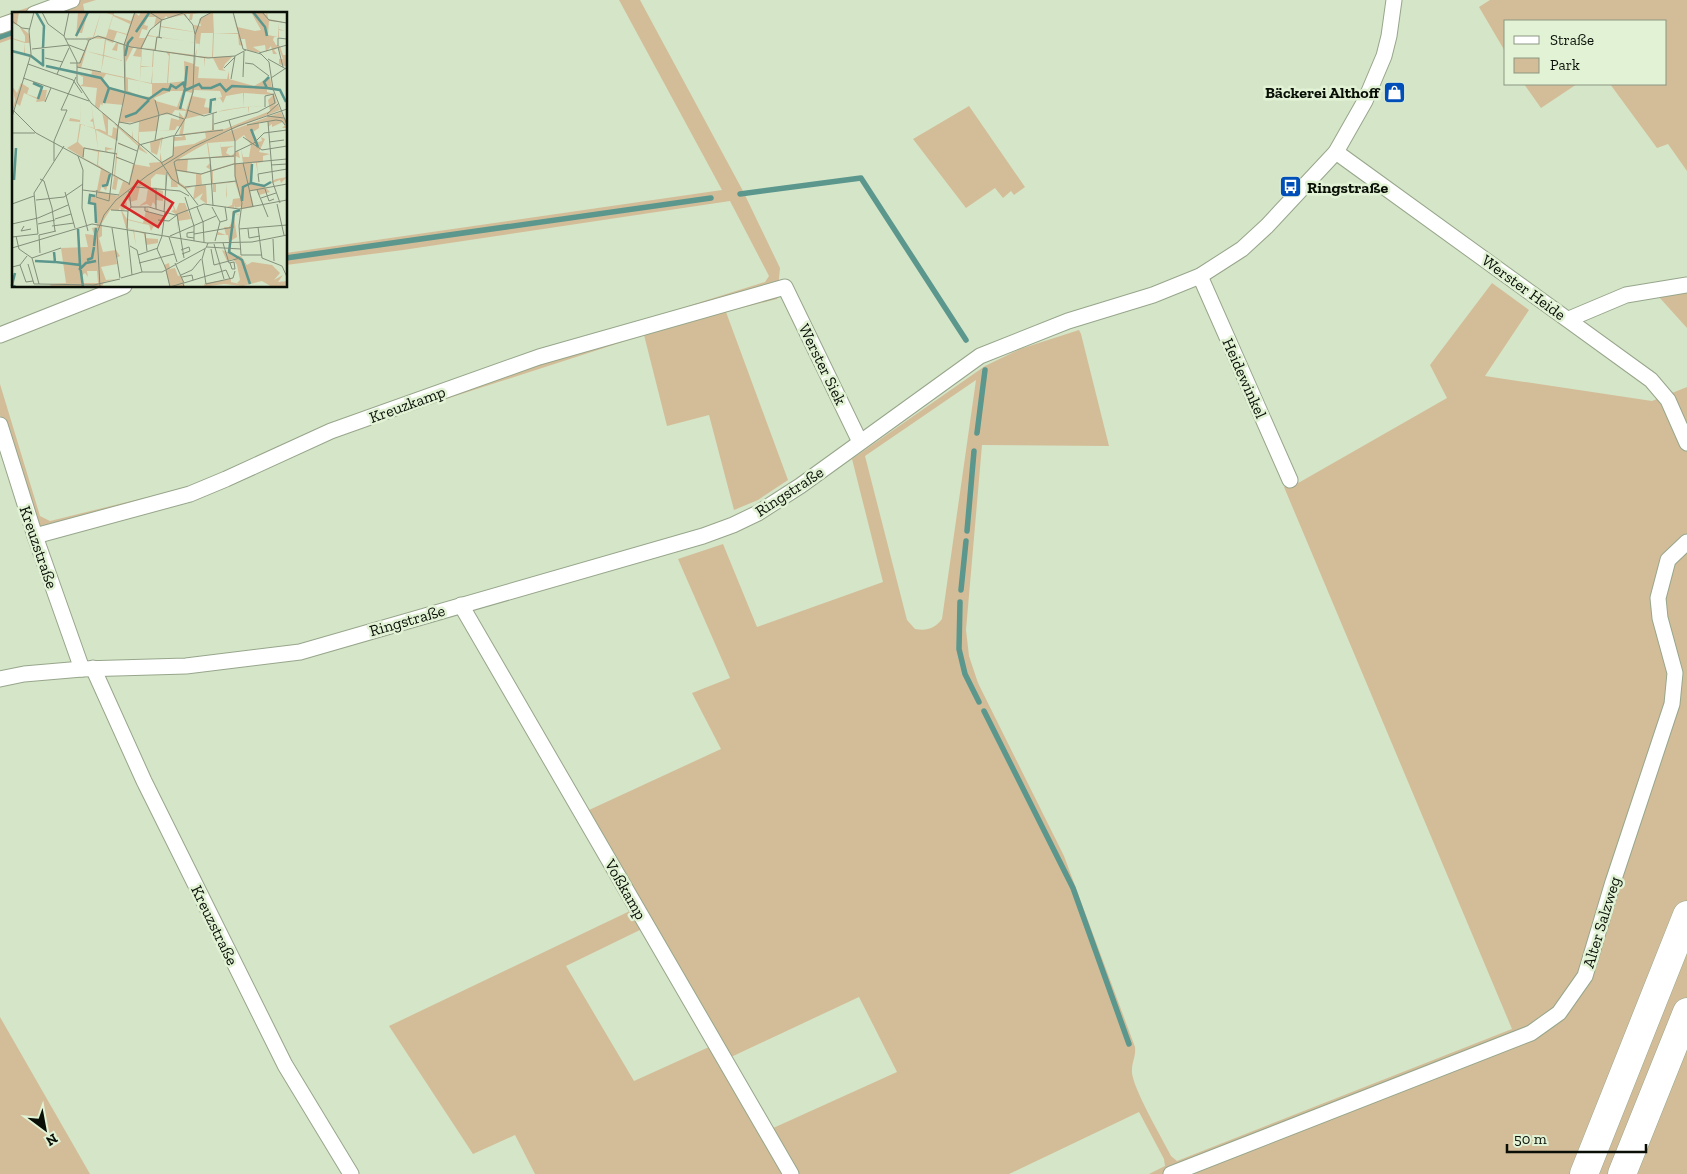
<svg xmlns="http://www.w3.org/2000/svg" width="1687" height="1174" font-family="'Zilla Slab',serif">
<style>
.green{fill:#d3bd98;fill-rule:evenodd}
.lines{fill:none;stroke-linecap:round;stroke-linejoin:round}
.stream{stroke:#5b978d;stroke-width:5.5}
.minor-casing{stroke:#97a68b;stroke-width:17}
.motorway-casing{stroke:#97a68b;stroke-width:29}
.minor{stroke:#fff;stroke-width:15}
.motorway{stroke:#fff;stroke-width:28}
.labels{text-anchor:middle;stroke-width:5;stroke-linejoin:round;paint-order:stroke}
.poi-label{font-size:16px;font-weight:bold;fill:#090f06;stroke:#e2f2d5;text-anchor:end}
.street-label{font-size:16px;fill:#090f06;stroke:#e2f2d5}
.inset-river{fill:none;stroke:#5b978d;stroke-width:2.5}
.inset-road{fill:none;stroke:#838f7a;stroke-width:1}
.view{fill:#d62828;fill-opacity:0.15;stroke:#d62828;stroke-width:2.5}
.inset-edge{fill:none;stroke:#090f06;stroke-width:2.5}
</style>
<rect width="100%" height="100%" fill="#d5e5c8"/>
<g class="green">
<polygon points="50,0 96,0 83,4 85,14 14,14 14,38 0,43 0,17"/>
<polygon points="619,0 640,0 743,191 780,268 777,299 726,312 788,480 758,500 734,510 709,415 667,426 644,335 452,397 40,540 0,415 0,384 40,516 50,521 188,487 223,474 329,424 448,381 765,282 769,276 730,201 403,250 286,265 286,253 722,190"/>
<polygon points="1490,0 1687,0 1687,171 1668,144 1657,148 1610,84 1666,84 1666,21 1506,21 1506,53 1479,7"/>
<polygon points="1524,84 1577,84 1541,108"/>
<polygon points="969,106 1025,187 1014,195 1011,191 1003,198 995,188 966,208 913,139"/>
<polygon points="1687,279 1687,328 1650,287"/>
<path d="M1492,283L1529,310L1485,376L1652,401L1687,387V1174H1149L1165,1166L1164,1159L1139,1112L1009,1174H535L515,1135L473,1154L389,1026L632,910L514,711L529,707L589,810L721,749L692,693L730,678L678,559L723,544L757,627L883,582L852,459L985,366L1020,349L1079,330L1081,334L1109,446L982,445L966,630L969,656L978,683L1064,856L1135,1047C1136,1057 1132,1061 1132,1070C1130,1084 1163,1140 1171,1156L1177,1161L1512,1029L1284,487L1300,482L1447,398L1430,365ZM976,380L942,619C934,629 927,631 915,629L907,620L865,456ZM642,929L709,1047L634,1081L566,966ZM859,997L897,1072L771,1129L731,1057Z"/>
<polygon points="0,1017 90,1174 0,1174"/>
</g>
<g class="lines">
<g class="stream">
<polyline points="59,14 61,14"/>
<polyline points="0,37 14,32"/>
<polyline points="740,194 861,178 966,340"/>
<polyline points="286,258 711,198"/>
<polyline points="977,433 985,370"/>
<polyline points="967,531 974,451"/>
<polyline points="961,590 966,541"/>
<polyline points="960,602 959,649 965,674 979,702"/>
<polyline points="984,711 1073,888 1129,1044"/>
</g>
<defs>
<g id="minor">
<polyline points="34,14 72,0"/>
<polyline points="0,26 14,21"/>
<polyline points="1336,152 1651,380 1668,400 1687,443"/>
<polyline points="1200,276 1290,480"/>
<polyline points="1569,319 1626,295 1687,285"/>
<polyline points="0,335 124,286"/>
<polyline points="0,425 35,536 82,669"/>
<polyline points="35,536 190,494 226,479 331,431 539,357 785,287 860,442"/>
<polyline points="461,605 791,1174"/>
<polyline points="93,668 144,781 285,1065 351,1174"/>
<polyline points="0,679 24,674 82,669 186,666 300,652 703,536 733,525 758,513 800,486 980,356 1068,321 1153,295 1200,276 1242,249 1267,226 1336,152 1365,101 1384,56 1389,36 1394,0"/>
<polyline points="1171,1174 1531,1033 1559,1013 1585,976 1613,882 1672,704 1675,673 1660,618 1658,598 1668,560 1687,542"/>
</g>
<g id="motorway">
<polyline points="1584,1174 1687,915"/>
<polyline points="1622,1174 1687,1012"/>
</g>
</defs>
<use href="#minor" class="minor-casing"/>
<use href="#motorway" class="motorway-casing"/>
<use href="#minor" class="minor"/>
<use href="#motorway" class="motorway"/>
</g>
<defs>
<symbol id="shop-square" viewBox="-11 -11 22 22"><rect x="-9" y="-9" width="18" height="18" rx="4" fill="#004eb8" stroke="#e2f2d5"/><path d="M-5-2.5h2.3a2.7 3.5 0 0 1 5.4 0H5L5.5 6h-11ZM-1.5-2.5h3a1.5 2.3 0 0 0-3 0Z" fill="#fff"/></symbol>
<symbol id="bus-square" viewBox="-11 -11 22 22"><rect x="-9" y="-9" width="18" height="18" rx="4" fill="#004eb8" stroke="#e2f2d5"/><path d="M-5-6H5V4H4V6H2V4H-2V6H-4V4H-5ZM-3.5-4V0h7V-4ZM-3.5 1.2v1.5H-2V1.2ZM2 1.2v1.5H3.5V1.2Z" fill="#fff"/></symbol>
</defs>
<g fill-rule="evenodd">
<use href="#shop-square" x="1382" y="80" width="25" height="25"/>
<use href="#bus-square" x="1278" y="174" width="25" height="25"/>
</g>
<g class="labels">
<g class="poi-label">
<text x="1379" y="98">Bäckerei Althoff</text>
<text x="1307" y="193" text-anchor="start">Ringstraße</text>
</g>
<g class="street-label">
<text transform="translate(1524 287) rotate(36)" y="6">Werster Heide</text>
<text transform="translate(823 364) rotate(64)" y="6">Werster Siek</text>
<text transform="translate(1245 378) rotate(66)" y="6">Heidewinkel</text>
<text transform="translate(407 404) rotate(-20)" y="6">Kreuzkamp</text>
<text transform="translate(789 491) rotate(-33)" y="6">Ringstraße</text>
<text transform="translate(39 547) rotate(71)" y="6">Kreuzstraße</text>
<text transform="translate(407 620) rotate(-16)" y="6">Ringstraße</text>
<text transform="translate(626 889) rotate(60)" y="6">Voßkamp</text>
<text transform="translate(1601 922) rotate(-73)" y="6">Alter Salzweg</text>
<text transform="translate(215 925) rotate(64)" y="6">Kreuzstraße</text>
</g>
</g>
<g transform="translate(12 12)">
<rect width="275" height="275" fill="#d5e5c8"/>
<path d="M7,0L5,12L17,22L18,31H13V41L18,44L0,39L12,41L13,31L3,28L0,26L13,30V24L7,14L0,11L1,1ZM66,0H76L70,21H67L64,26ZM89,0L82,25L87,24L94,25L101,3L91,0H102V3L119,9L122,0L127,4L129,0H193L181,2L180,8H177L178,2H174L175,6L172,3L156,6L154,4L149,10V14L183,20L182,13L189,14L187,7L201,0L202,21H226L220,0L225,15L243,19L249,18L239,0H251L254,3L255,0L256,7L267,9L268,0L267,9L275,11L267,10V17L273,19L267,18V25H262L261,28L264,33L268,34L271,43H275V55L267,52V47H271L266,35L262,38L265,42H261L259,34L254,40L253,33L241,35L249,40H243L235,38L233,27H229L231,34L227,33L226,22L202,21L201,45L221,44L213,52L211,57L214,59L207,58L201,46H193L192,55V46L184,45L183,54L187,55L186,66L215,67L217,59V67L242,74L258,65L260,76H255V80L262,82L265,91L261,94L266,92L268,98L194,128L269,100L272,107L275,105V116H270L273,113L271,110L260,115V112L256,115V110H247V116L241,120L246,130L250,129L249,125L253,127L247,140L258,142L251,144V150L245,151L246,163L244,151H240V170L253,173L264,167L275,165L269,171L268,168L252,174L258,180L247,183L245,178L238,179L242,195L230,197V194L223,196L222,193V196L215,195L220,193L221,187L228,186L223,170L215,171V183L214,186L215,171L204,172V180H201V172L194,173L195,192L188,187L191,181L181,188L183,174L173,177L165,172L166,175H159V168L154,160V178L145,177L151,179V189L144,188V194L141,190L139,195L135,192L127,194L134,189L136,176L128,174L125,188L118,190L114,185L115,196L110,199L115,207L131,211L135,195L137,200L152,204L145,214L150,216L142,214L139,219L137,213L132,212L131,221L136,222H133V226L146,227V231L134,233L132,222L122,218L124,234L121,218L114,216L108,195L107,198H98L90,211V224L87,226L91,240L104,238L108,244L104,246L105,252L89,255L94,268L105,267L92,270L90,275L72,272V275H39L38,272L54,271L49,236L76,235L73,222L82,223L80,216L85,215L82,192L77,191L78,182L83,184L85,179L78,178H85L89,157L55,136L65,130L68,110L57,109L58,106L68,108L69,88L68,112L82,116L81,110L78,109L81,106L79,91L83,117H87L94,120L90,100L101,110L96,107V123L100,124L101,115L106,117V129L84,118L86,137L83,117L69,112L66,130L71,135L86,139L93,140V135L102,137L94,138L96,140H87L86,153L102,164L104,142L98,140L105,141L106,132L107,131L123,138L106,132L105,145L119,151L105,146L103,164L117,171L121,152L138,155L137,151V146V151L148,150V140L149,127L145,143L139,140L138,130L151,125L148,140L150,150L161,143V135L182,132L194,126L193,120L173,123L174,128L162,129V125H171L167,123L169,115L165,114L163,118L127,120V133L136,142L126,137V134L102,112L106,113L111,93L91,91L90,94L89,91L87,97L83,94L85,76L68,74L71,72V65L65,62L79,65L80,59L65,55L76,30L74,27L77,28L74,39L91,43L93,27L74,26L81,25ZM101,4L118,12L115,22L97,17ZM136,5H144L142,15L148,10V15L182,20L184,31L176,30L188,32L187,39L189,21H201L200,45L184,44L185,36L183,43L144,38L145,25L173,29L148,25V18L147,25L136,23L138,18L133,26H127L130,17L135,18L136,14L132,13ZM257,9L267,10L266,25L256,23ZM105,20L115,23L112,32L104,31L100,38L105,39L106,32L112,33V49L92,43L94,28L101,31ZM135,24L144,25L143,37L130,36ZM121,36H125L121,44L129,45L128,69L114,65V50ZM130,36L141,38L140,55L129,54ZM142,38L154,40L157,44L155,71H140ZM74,39L91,44L89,60L69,56ZM158,41L183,45L182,52L172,49L173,69L156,71ZM92,44L112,49V65L89,60ZM129,55H141L139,71L128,69ZM94,62L112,66L113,80L96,75L91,67ZM116,67L127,69L126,83L116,79ZM127,69L140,72V85L126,84ZM182,78L208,79L210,85L200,88L180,84ZM159,79H171L165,95L144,89L142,86ZM172,79L180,81L174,98L167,94ZM231,81L232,95L212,98L205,100L222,97L223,106L222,97L236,95L237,102V95L253,94L232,95V81L261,83L256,88L258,99L213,117L202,118L201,106L200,118L171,122L173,107L198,101V96L192,95L194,87L204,88L202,97L204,87L208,86L211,91L214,84ZM163,98L174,99L172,106L167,100V108L159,106L157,118L145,119L147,103L160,102ZM127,110L126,132L121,127V118L120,126L106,114L107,111ZM232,123L239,133L237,145H231L229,137L231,151H223V144L228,146L226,138L219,144L214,141L216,136L223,134L209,135L208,130L224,129ZM208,130L210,144L198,145L196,131ZM195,131L197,145L167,147L184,137ZM72,136L86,140L85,153L72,146ZM222,145V151L200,158L198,146ZM197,146L198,151L194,155L199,158L189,162L175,160L176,147ZM222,152L223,169L201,172V159ZM165,159L184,162V174L174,175L167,170ZM199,159L200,172L190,173L189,163ZM98,162L102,165L100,177L104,178L106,167L111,169L106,184L88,179L90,174L94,179ZM144,162L153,163V177L139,175V167ZM116,208L132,212L131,220L116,216ZM75,259H85L86,271H70L69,264L73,261L76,265ZM9,71L17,76L15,82L26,86L30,75L27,87L30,78H35L33,89L24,90L22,96L25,87L12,81L8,94L4,91L0,100L3,88L0,74L5,81ZM159,188L164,199L167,191H173L179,207L166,209V220L165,203L159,199L162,198ZM220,200L228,203L223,202L222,205L225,225L217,230L216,223H205L206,220L214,223L212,215H217L220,210ZM218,230L219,243L229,244L235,253L240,250L260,253L268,261L262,268L271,263L266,270L275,269V274L260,275L250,269L231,274L212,272L191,275L193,271L219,267V270L228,272L225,271L228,268L225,253L221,247L215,249L210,238L217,241ZM157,251L158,257L163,256L166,264L169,263L173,275H158L152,253Z" fill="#d3bd98" fill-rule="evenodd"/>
<path class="inset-river" d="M24,0L32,14L31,36M241,0L253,15L255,24M124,20L137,1M64,24L76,0M0,39L19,44L32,54M113,44L116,31L121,25M31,53V37M34,54L89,66L97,76L137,87L151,77L157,78L159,73L164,76L171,71L174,78L187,72L190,76H199L208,72L214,79L220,74L255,76M257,65L252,70L255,76L268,78L274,90M21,71L30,75L26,87M173,74L175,54M92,91L97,76M168,97L173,77M198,101L199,88L204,87M113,105L124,101L137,88M239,117L246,135M2,168L4,136M239,170L240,152M90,174L95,173L98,162M83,184L78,183L77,191L83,192L84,211M230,189L231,175L239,171L252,174L259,170M228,198L222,200L217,240L230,248L238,272M66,217L68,253M82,234L84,216M42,240L43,250L68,253L71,275M75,248L80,246L82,235M23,249L42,250M67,258L74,251L84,249M3,261L0,273L4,275"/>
<path class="inset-road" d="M30,0L36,12L52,24L65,50V70L79,91L149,150L160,167L173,176L186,193M137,0L150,8M221,0L231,37L249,42L257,50L261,77L275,113M250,0L257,8L275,11M172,2L181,13L183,22M0,9L10,16L18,17M52,24L57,0M147,25L149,9M53,27H79M266,34V26L275,27M266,35L271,55M129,36L138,18L150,8L174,0M20,37L57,33L73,39M143,38L145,25L150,26M247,41L275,33M33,46L51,50M256,47L274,57M58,51H68L77,28L86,24L119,35L196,46L223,44L234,38M233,51L241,52L257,64M16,52L61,68M65,55L89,60M212,56L223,45M45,62L57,36M231,65L232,40M11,66L77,89M259,66L274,56M219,67L223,44M61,68L70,81M33,90L39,76M253,95V84L262,82M0,97L24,121L118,172M175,98L192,104L205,100M201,101V118M255,102L267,91M255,104L272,106M0,105L19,42L17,19L22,0M217,108L223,129V164L230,191L227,214L229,243H250M107,110L118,112L155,101L172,107M256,110L261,171L268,191M202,112L246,100L263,91L261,82M235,113L264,108L270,109L273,113M106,115L113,81L112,33L123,0M0,121H23M163,123L174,105L181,80L183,23L189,6L200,0M231,125L250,138L275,134M143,128L147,103L143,88M257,130L272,128M106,131L125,139M127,133L160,124L211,118M223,140L242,131L252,121L275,118M66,144L71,158L70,196L76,219M71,145L72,136L105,142M104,145L122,152M198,146L201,194M42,149V129L55,98H49L64,65M149,151L161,144L162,124M231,151L236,172M259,153L275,152M164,158L189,162L222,152L275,147M28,167L32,169L40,196L43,219M247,170L246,162L275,157M167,172L162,150L165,148L222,144M236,172L241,195M117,173L127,133M124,175L168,179L177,184M173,175L224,169M253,177L257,189L262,187M71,178L107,183M85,178L84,185L97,189L106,115M245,178L256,205M117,179L119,195M237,179L275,172M53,180L63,216M173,185L182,214V229M249,186L264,181M24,188L52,185L71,172M0,192L22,184M265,192L272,223M119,195H137L163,203L192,192L227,197L275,188M133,195V199L152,204M185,195L191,210M200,195L208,210L203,229M144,197V176M99,198L116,199M152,200L155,160M165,202L172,246M43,207L59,202M146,208L157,209L165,203M191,209L192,230M208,210L215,208L213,195M0,212L26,206L56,193M26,212L43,208M12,214L9,219L19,217M40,214L62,211M246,215L250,246L270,254L275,265M100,216L108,266M115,216L120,263M115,216L116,199L119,195M227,217L275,213M236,217L237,226L248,224M182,220L175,221V225L182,226M133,221L135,239M26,222L22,181L52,134M182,222L222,215M150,223L153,200M4,224L7,237L20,246M150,224L145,237L154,257M158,224L204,204M0,225L26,222M157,225L165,250M261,227L262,249M211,231L217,251L222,250L223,257H220L218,251M202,232L212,267M118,234L125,238L130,260M195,235L229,237M0,236L80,212L195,231L240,230L275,223M193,237L190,247L194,272L221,266L223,259M199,237L202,253M169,238L177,235L178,239L170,242M28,241L27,223L44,219M126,243L146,236M20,246L49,236M20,246L27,272M127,251L162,242M163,251L172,271L214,258L218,267M16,252L22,272H27M8,253L14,270L21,269M202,253L228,246M0,255L8,253L15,244M154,258L158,275M169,263L180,258L189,247M170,265L180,263L181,268M109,266L130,260H150L194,236L196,231M27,272L82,273L108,267M88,275L85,221L92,203L104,188L136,163L181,135L226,114L275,97M158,275L171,271L172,275"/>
<path class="view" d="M126,169L161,191L146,215L110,193Z"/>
<rect width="275" height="275" class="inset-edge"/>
</g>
<rect x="1504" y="20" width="162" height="65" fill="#e2f2d5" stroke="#8b9782"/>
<rect x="1514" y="36" width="25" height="8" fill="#ffffff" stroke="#8b9782"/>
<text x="1550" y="45" font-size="15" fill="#090f06">Straße</text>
<rect x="1514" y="58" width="25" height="15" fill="#d3bd98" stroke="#8b9782"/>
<text x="1550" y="70" font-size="15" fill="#090f06">Park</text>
<g transform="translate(45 1129) rotate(148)" stroke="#e2f2d5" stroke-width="4" paint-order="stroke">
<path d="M0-4L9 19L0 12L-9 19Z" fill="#090f06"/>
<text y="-8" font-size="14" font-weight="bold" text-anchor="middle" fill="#090f06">N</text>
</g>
<path d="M1507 1144v8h139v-8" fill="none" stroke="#090f06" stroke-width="2.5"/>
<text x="1514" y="1144" font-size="15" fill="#090f06" stroke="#e2f2d5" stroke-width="4" paint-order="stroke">50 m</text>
</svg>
